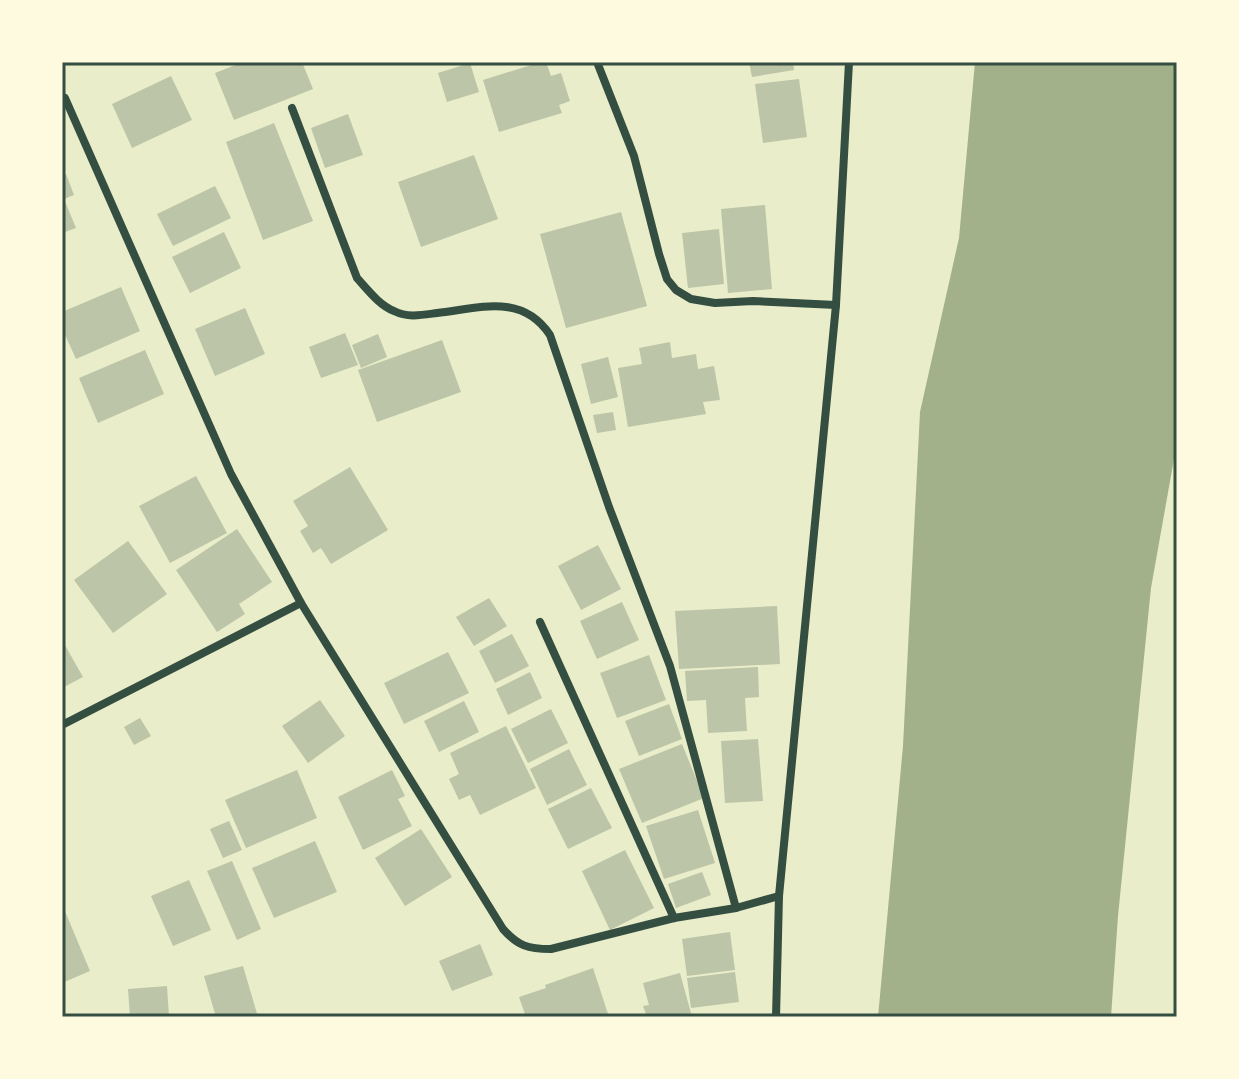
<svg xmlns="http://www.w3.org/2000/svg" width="1239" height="1079" font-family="'DM Sans',sans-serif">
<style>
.water{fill:#a3b18a}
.building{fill:#bcc5a7}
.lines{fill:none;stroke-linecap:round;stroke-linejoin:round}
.minor{stroke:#344e41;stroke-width:8}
.neatline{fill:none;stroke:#344e41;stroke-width:3}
</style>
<rect width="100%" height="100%" fill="#e9edc9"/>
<polygon class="water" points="975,62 1177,62 1177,442 1151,588 1118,916 1111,1017 878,1017 903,746 920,412 959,238"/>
<g class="building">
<polygon points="243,62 302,62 313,89 234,120 215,73"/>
<polygon points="541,62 546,62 551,76 561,73 570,101 559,105 562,113 499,132 483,80"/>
<polygon points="749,62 793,62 794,70 752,77"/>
<polygon points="470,63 479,92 447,102 438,73"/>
<polygon points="171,76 192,120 132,148 112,104"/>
<polygon points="799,79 807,137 763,143 755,84"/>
<polygon points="348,114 363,155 325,168 311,128"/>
<polygon points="274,123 313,221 263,240 226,142"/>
<polygon points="474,155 498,219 421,247 398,182"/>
<polygon points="66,174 74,195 64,199 76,228 62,233 62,175"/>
<polygon points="215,186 231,218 173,246 157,214"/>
<polygon points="765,205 772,289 728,293 721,209"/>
<polygon points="621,212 647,306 566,328 540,234"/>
<polygon points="719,229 724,284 688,288 682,233"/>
<polygon points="224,232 241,268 190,293 172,257"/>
<polygon points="121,287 140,331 76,359 62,328 62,312"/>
<polygon points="245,308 265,354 215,376 195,329"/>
<polygon points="345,333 358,365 321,378 309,347"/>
<polygon points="378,334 387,357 361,368 352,345"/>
<polygon points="442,340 461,392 377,422 358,370"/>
<polygon points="670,342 672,358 696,354 698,369 714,366 720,400 703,402 706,414 628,427 618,368 642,364 639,348"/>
<polygon points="145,350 164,394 98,423 79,378"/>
<polygon points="608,357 618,397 591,404 581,364"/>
<polygon points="613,412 616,430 597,433 593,415"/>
<polygon points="350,467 388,530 331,564 321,548 313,553 300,531 308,526 293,501"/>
<polygon points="196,476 227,533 170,563 139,506"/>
<polygon points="237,529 272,582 239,604 245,614 217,632 176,570"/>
<polygon points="128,541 167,594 113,633 74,580"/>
<polygon points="598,545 621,589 581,610 558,566"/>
<polygon points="489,598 507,626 474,646 456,617"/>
<polygon points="622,602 639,640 597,659 580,621"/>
<polygon points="777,606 780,664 679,669 675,611"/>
<polygon points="512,634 529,666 495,683 479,651"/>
<polygon points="62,640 83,677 62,688"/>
<polygon points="448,652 469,693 404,724 384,683"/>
<polygon points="649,655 666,700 617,718 600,673"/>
<polygon points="758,667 759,697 745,698 747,731 708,733 706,700 687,701 685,671"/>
<polygon points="530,672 542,698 508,715 496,689"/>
<polygon points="320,700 345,736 308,763 282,726"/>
<polygon points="464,701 479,732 439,752 424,721"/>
<polygon points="669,704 682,739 639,756 625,721"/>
<polygon points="551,709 568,743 528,763 511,729"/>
<polygon points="140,718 151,736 134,745 124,727"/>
<polygon points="506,726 536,788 480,815 470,795 459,800 449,779 459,774 450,753"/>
<polygon points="758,739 763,801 725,803 721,741"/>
<polygon points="682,744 704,798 642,823 619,769"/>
<polygon points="569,749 587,785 547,805 530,769"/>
<polygon points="297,770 317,818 246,848 225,800"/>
<polygon points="392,770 405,796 398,799 412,826 363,850 338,797"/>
<polygon points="591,788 612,828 568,849 548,809"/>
<polygon points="698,810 715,863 664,879 646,826"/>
<polygon points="229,821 242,850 223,858 210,829"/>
<polygon points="421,829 452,877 405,906 375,858"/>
<polygon points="315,841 337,892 274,918 252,868"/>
<polygon points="625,850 654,908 610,930 582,871"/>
<polygon points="232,861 261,929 237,940 207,871"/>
<polygon points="702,872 711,895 676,908 668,884"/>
<polygon points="189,880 211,930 173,946 151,896"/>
<polygon points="62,904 90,971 62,983"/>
<polygon points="730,932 735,970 687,976 682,939"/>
<polygon points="480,944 493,975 452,991 439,961"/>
<polygon points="243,966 258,1017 216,1017 204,976"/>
<polygon points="593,968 609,1017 526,1017 519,997 546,988 545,985"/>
<polygon points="735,972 739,1002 691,1008 687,978"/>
<polygon points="680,973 692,1017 647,1017 643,1006 649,1005 643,983"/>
<polygon points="167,986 169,1017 130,1017 128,989"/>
</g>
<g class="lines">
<g class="minor">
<polyline points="597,62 634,156 659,254 667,279 676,290 691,299 715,303 753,301 836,305"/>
<path d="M65,98L231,474L301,603L503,929C518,946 528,949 551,949L674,918L736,908L779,896"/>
<path d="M292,108L357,278C368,290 379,305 394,311C408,318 422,315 437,313C480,308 522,293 550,335L609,507L670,666L736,908"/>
<polyline points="540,622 674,918"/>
<polyline points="62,725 301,603"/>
<polyline points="776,1017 779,896 836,305 849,62"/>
</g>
</g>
<rect width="1239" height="1079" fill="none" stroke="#fefae0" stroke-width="128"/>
<rect x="64" y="64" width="1111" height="951" class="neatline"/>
</svg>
